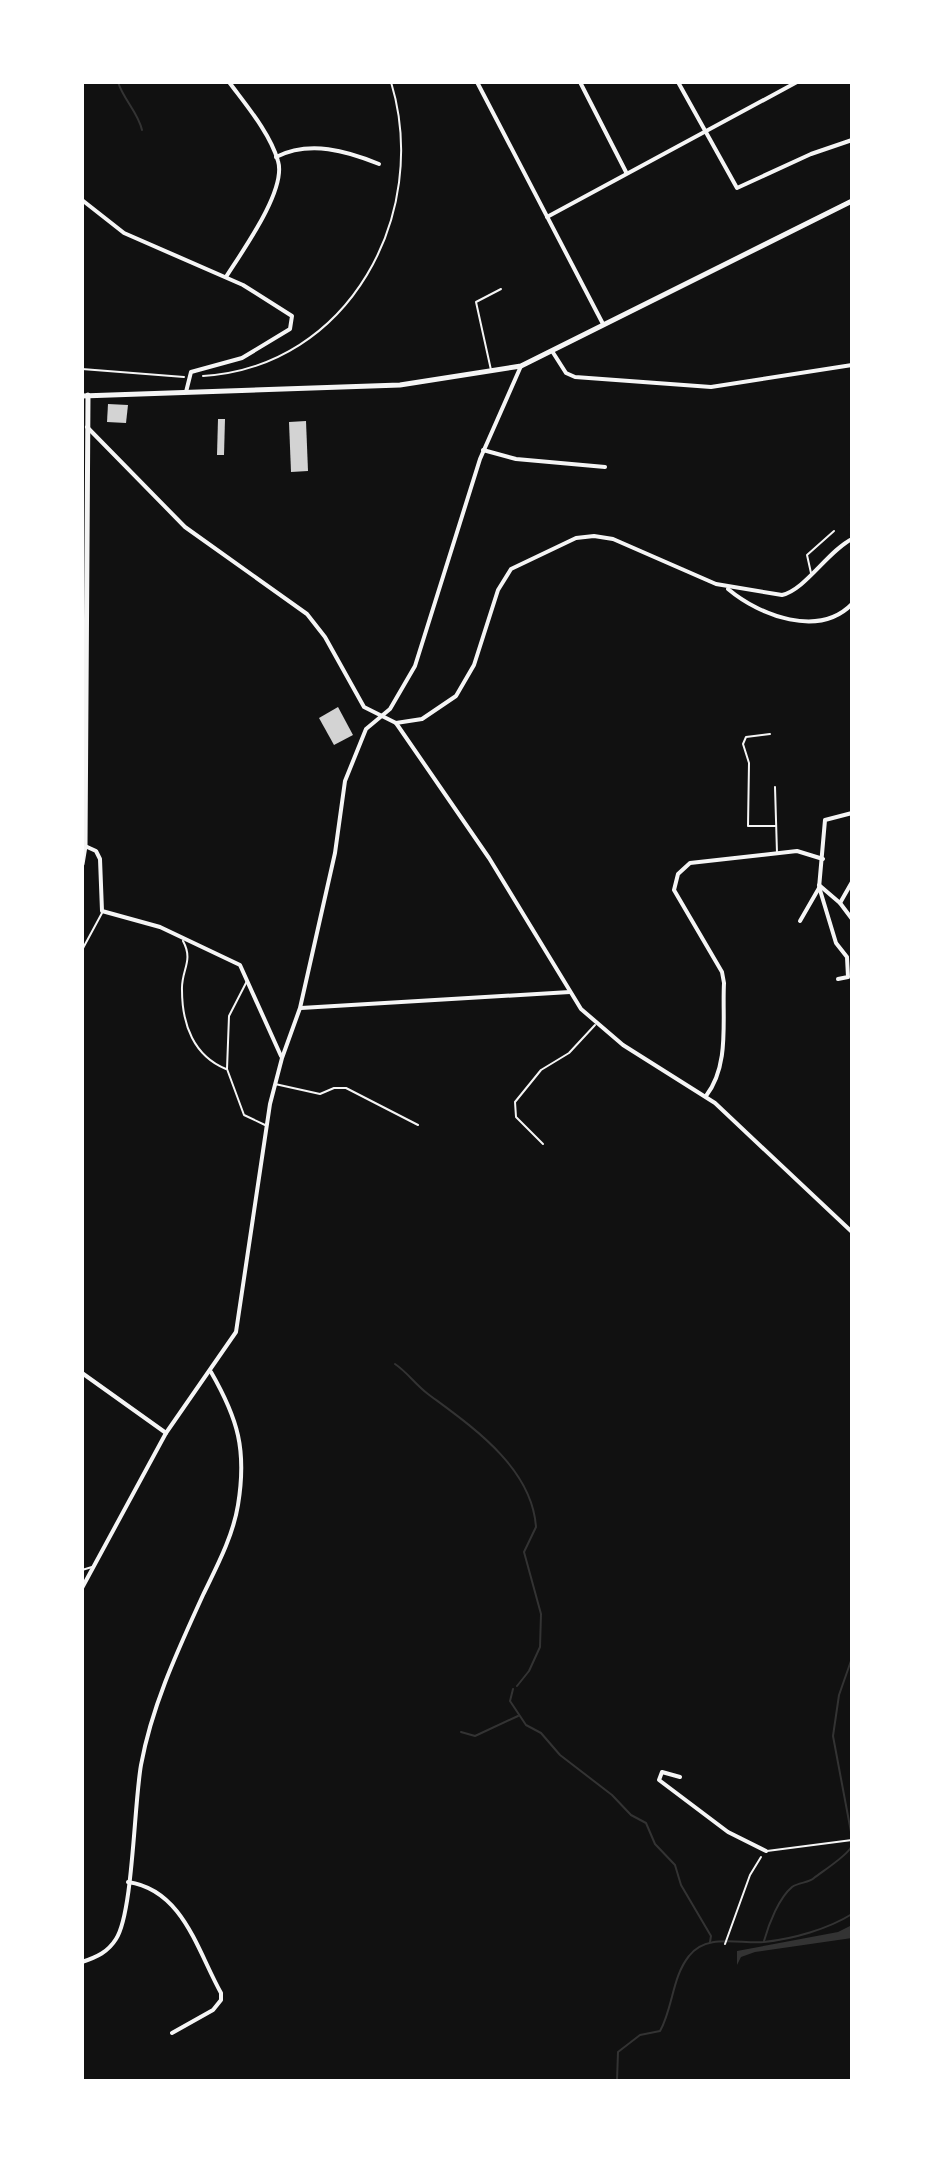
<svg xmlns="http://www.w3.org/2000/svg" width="934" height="2163" font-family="Merriweather,serif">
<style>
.water{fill:#333}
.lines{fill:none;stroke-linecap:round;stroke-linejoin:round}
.stream{stroke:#333;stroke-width:2}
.building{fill:#d3d3d3}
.path{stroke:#f5f5f5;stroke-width:2}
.service{stroke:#f5f5f5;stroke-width:2}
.minor{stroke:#f5f5f5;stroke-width:4}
.secondary{stroke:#f5f5f5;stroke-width:5}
</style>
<rect width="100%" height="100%" fill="#111"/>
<polygon class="water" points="852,1925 852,1938 755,1952 741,1957 737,1965 737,1951 838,1932"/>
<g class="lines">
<g class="stream">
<path d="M118,82C123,99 138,112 142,130"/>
<polyline points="852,476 852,484"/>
<polyline points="852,496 852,501"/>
<polyline points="852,503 852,505"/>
<polyline points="851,515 852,514"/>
<path d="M395,1364C407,1372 416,1385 428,1394C471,1426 532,1467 536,1527L524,1552L541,1614L540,1647L529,1671L517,1686"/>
<polyline points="513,1689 510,1701 526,1725 541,1733 560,1755 612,1795 631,1815 646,1823 655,1844 675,1865 681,1885 711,1936 710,1942"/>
<polyline points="461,1732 475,1736 518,1716"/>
<polyline points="851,1832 833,1736 839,1695 852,1658"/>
<path d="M764,1941C769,1923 779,1898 792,1887C799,1882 809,1883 814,1878C823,1871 848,1855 851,1847"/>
<path d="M617,2081L618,2052L640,2035L660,2031C673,2008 672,1977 689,1956C706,1933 739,1944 764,1942C793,1939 828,1929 852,1914"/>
</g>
</g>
<g class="building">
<polygon points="108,404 128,405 126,423 107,422"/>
<polygon points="218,419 225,419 224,455 217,455"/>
<polygon points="306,421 308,471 291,472 289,422"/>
<polygon points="338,707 353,735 334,745 319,718"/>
</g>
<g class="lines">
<g class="path">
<polyline points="82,369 184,377"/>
<path d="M203,376C349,367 431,214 391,82"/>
<polyline points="725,1944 750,1875 761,1857"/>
</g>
<g class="service">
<polyline points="491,370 476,302 501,289"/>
<polyline points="811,573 807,555 834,531"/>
<polyline points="770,734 746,737 743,744 749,763 748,826 776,826"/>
<polyline points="775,787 777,853"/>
<path d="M183,941C194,961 181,970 182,990C182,1025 194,1056 226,1069"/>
<polyline points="82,950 102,913"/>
<polyline points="247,981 229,1016 227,1069 244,1115 265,1125"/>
<polyline points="275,1084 320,1094 334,1088 346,1088 418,1125"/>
<polyline points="543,1144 516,1117 515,1102 541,1070 569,1053 595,1025"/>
<polyline points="82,1570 92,1567"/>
<polyline points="767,1851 852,1840"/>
</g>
<g class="minor">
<polyline points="477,82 603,324"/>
<polyline points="580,82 626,172"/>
<polyline points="678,82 737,188 811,154 852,140"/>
<path d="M276,157C310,140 347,151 379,164"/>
<polyline points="82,200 124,233 243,285 292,316 290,329 242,358 191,372 186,392"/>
<polyline points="547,217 797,82"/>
<path d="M226,277C241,253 287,190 278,161C270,133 246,105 229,82"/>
<polyline points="552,351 566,373 575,377 711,387 852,365"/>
<path d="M87,427L185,527L307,614L325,637L364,707L396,723L422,719L456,696L474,665L498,590L511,569L576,538L594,536L613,539L716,584L782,595C805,590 828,551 852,539"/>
<polyline points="483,450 516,459 605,467"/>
<path d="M728,589C760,616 819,638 852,604"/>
<polyline points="396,723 489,858 581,1009 623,1045 715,1103 852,1232"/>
<polyline points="85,846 96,851 100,859 102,911 160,927 240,965 281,1056"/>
<polyline points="819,885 840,903 852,919"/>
<polyline points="820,890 836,943 847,957 848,977 838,979"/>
<polyline points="840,903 852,882"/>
<polyline points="800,921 819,888 825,820 852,813"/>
<polyline points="301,1008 570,992"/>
<path d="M706,1096C730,1065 722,1020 724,983L722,972L674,890L678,874L690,863L797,851L823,859"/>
<polyline points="82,1373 166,1433"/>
<polyline points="82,1588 166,1433 236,1332 270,1104 282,1058 300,1008 335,853 345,781 366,729 390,709 415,666 480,459 521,366"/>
<polyline points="680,1777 662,1772 659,1780 728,1832 766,1851"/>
<path d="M128,1882C183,1890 197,1950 221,1993V2000L213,2010L172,2033"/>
<path d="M82,1962C97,1957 108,1952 116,1939C133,1913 134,1804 141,1765C152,1705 178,1650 203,1595C217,1566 233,1536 238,1505C247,1450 238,1419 211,1372"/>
</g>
<g class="secondary">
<polyline points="82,396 400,385 521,366 852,201"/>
<polyline points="82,864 85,846 88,395"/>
</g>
</g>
<rect width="934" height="2163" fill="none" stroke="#ffffff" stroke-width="168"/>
</svg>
